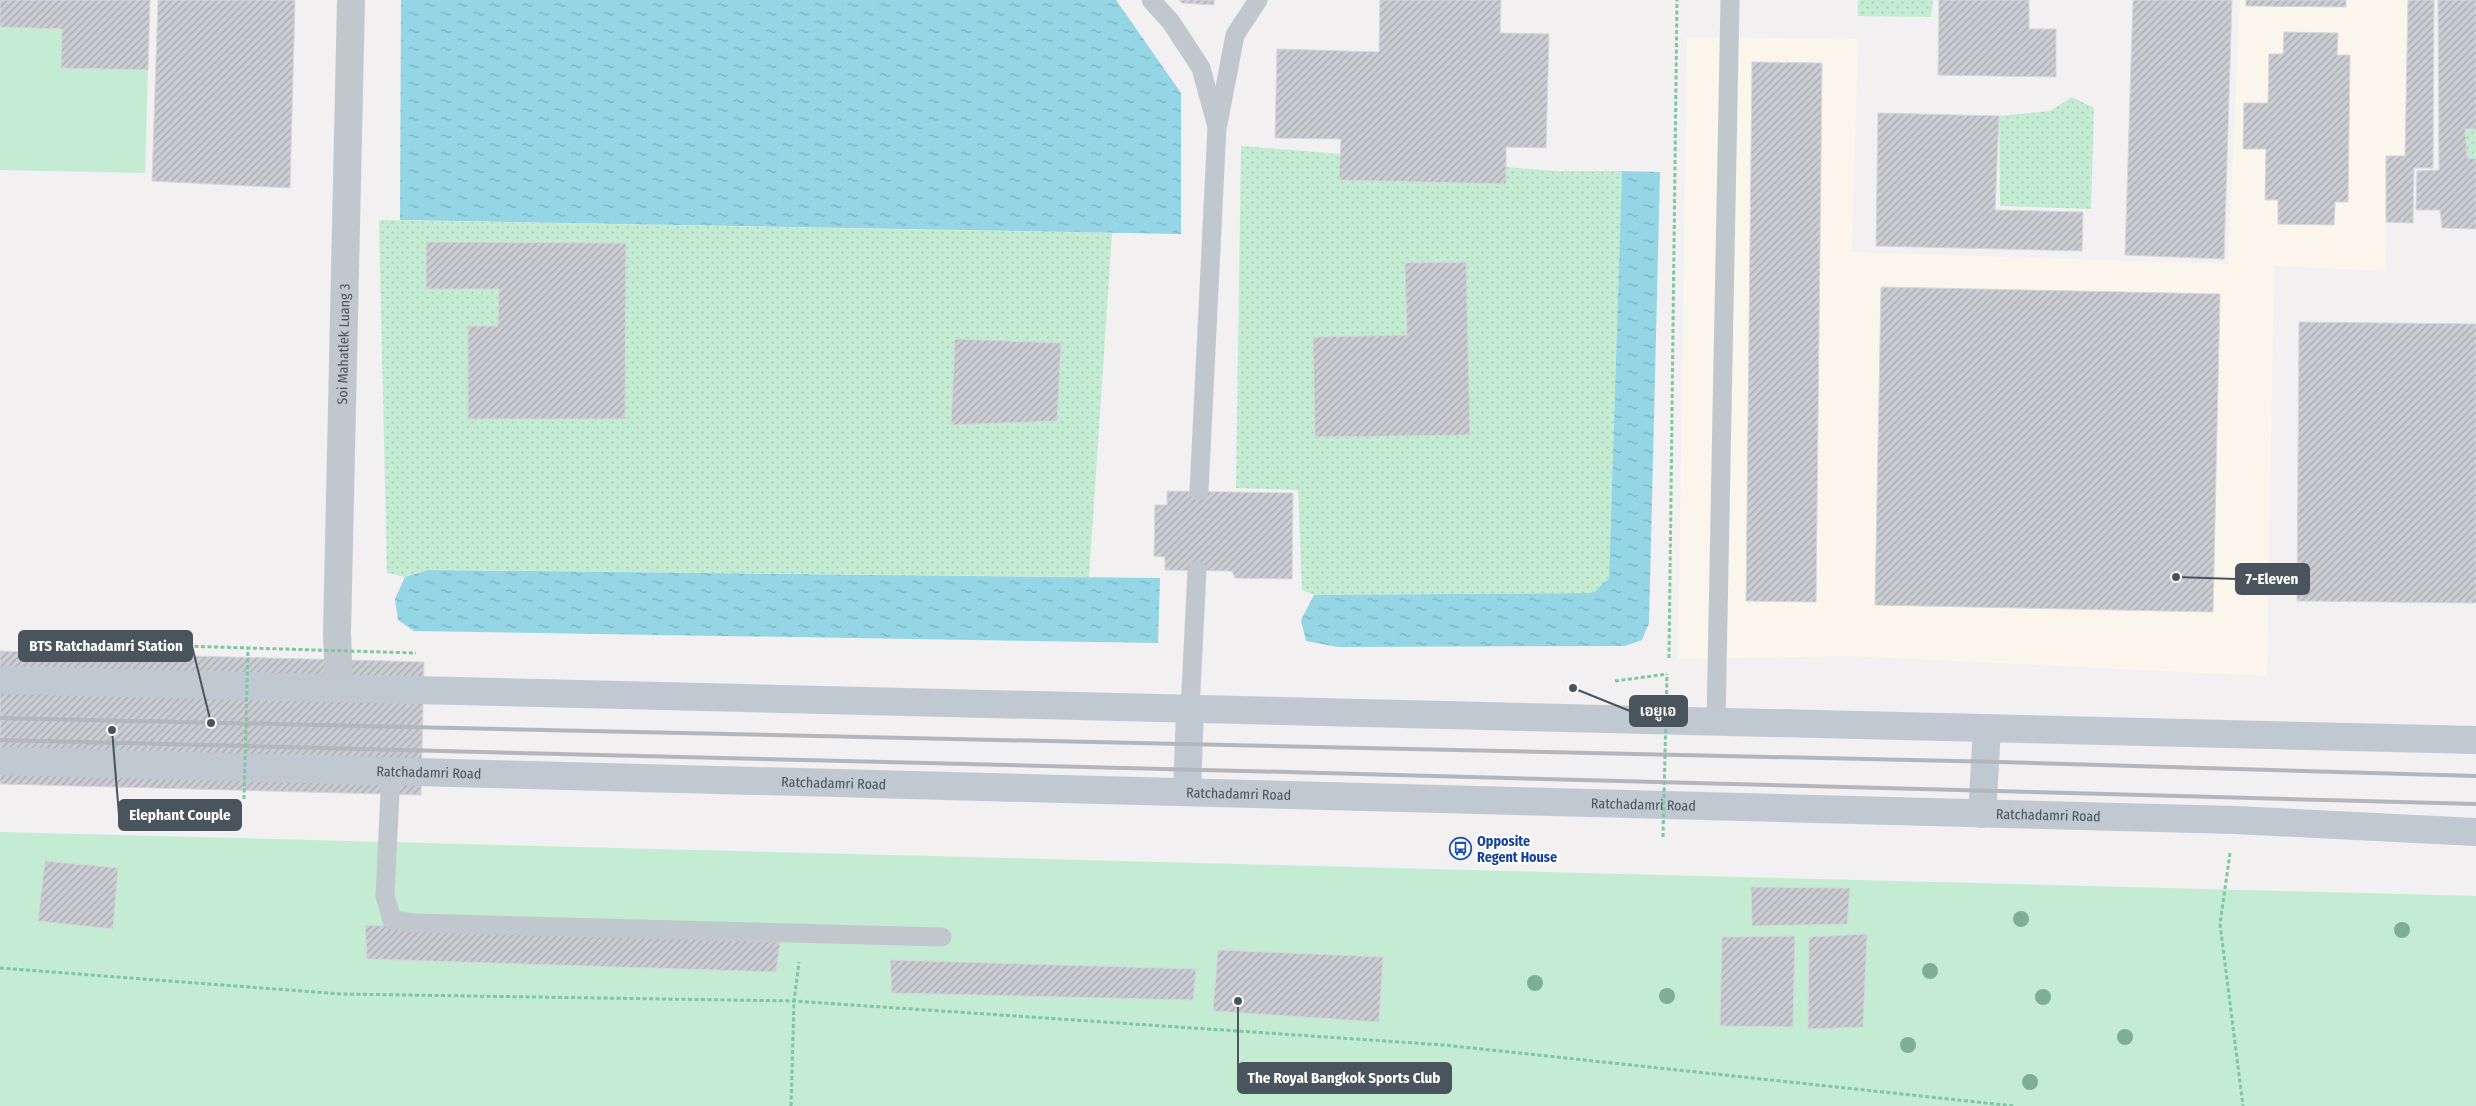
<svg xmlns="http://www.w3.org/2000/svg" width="2476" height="1106" font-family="'Fira Sans Condensed',Sarabun,sans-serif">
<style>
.commercial{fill:#fbf6ec}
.grass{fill:url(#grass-dots)}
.pitch{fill:#c3ecd2}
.water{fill:url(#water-ripples)}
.building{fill:url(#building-hatch);stroke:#d5d7db}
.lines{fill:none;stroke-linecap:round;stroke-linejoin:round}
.path{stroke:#7dc7a1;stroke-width:3;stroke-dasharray:4 2.5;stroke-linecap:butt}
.lane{stroke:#c0c8ce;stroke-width:19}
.street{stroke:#c0c8ce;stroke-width:28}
.secondary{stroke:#c0c9d2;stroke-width:28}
.rail{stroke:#b3b6ba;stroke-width:4}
.path-bridge{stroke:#7dc7a1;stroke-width:3;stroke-dasharray:4 2.5;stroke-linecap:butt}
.tree{fill:#7eaf95}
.labels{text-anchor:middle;stroke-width:4.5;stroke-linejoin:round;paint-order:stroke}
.street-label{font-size:14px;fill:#4a545c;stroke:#fff}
.transit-label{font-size:14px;font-weight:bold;fill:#164399;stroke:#fff;text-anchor:start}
.leader{fill:none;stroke:#4a545c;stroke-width:2}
.callout-dot{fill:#4a545c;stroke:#fff;stroke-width:2}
.callout{fill:#4a545c;stroke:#4a545c;stroke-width:2}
.callout-label{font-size:15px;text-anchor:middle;font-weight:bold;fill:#fff}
</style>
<defs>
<pattern id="grass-dots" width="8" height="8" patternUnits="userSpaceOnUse" patternTransform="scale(1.25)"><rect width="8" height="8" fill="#c3ecd2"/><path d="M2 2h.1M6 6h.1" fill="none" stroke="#a9ccb7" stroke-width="1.8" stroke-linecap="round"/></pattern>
<pattern id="water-ripples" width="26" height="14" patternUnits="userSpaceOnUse" patternTransform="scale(1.25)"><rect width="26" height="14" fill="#94d6e5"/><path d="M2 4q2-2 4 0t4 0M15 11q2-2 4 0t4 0" fill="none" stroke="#7bb0bd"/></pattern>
<pattern id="building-hatch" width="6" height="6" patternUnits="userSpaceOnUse" patternTransform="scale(1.25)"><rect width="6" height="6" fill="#cbcdd2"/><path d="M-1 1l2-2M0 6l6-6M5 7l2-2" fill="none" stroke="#a7a9ae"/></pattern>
</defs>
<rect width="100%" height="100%" fill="#f2f0f0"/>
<polygon class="commercial" points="2240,0 2434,0 2433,168 2414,168 2413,223 2386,222 2385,271 2274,266 2267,676 1849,656 1678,659 1687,37 1858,39 1852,252 2228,264"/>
<g class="grass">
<polygon points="1858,0 1933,0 1931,17 1858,16"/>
<polygon points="2072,97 2094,108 2091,209 2000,206 1999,116 2050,111"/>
<polygon points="2465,129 2476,129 2476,159 2467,158"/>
<polygon points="1241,146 1555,171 1622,171 1609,578 1593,593 1314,595 1302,590 1298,490 1236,488"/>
<polygon points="379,220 1112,233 1089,577 428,570 405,577 387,573"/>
</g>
<g class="pitch">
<polygon points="0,27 62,29 61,68 148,70 145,173 0,170"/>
<polygon points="0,832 2476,896 2476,1106 0,1106"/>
</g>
<g class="water">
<polygon points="401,0 1116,0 1181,93 1181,234 400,220"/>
<polygon points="1622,171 1660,172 1649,623 1642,640 1625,646 1338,647 1306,641 1301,620 1314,595 1593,593 1609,578"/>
<polygon points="428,570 1160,578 1158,643 414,631 398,620 395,599 405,577"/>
</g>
<g class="building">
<polygon points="0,0 150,0 148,70 61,68 62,29 0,27"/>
<polygon points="158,0 295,0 290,188 152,181"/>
<polygon points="1179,0 1214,0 1214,5 1182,3"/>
<polygon points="1380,0 1501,0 1500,33 1549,34 1546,148 1506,147 1506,184 1339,180 1341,139 1275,138 1277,49 1379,52"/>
<polygon points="1939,0 2029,0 2029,29 2056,29 2056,77 1938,75"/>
<polygon points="2133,0 2232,0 2224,259 2125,255"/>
<polygon points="2246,0 2346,0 2346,7 2246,6"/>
<polygon points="2408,0 2434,0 2433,168 2414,168 2413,223 2386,222 2386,156 2405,156"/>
<polygon points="2438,0 2476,0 2476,129 2465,129 2467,158 2476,159 2476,229 2442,228 2440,210 2416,210 2417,171 2439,170"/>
<polygon points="2284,32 2338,33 2337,55 2350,55 2348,202 2335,202 2334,225 2278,224 2278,200 2265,200 2266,149 2243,149 2244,103 2268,103 2269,54 2283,54"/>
<polygon points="1752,62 1822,63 1816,602 1746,601"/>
<polygon points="1878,113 1999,116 1995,210 2083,212 2082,251 1876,246"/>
<polygon points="426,242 626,243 625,419 468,419 468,326 498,326 499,289 426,289"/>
<polygon points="1466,262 1470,435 1315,437 1313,337 1407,335 1405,263"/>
<polygon points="1881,287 2220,294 2213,612 1875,605"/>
<polygon points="2299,322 2476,324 2476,603 2297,601"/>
<polygon points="955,339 1061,343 1057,421 951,425"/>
<polygon points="1167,491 1293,493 1292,579 1235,578 1232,571 1165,570 1165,557 1154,556 1155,505 1167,505"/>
<polygon points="0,651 424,662 421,795 0,784"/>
<polygon points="45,861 118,868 113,929 38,921"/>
<polygon points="1751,887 1850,888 1847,924 1752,926"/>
<polygon points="365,925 780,942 776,972 367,959"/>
<polygon points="1867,934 1863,1027 1808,1029 1809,937"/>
<polygon points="1795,936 1793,1027 1720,1026 1722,937"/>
<polygon points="1218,950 1383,957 1379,1022 1213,1011"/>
<polygon points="890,960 1196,969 1193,1000 892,993"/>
</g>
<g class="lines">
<g class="path">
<polyline points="120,634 120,644 248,648"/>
<polyline points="1669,658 1677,0"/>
<polyline points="1615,681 1667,674"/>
<polyline points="2230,853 2220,924 2243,1106"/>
<polyline points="0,968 340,994 794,1001 1444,1045 2014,1106"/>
<polyline points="791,1106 794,1001 799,962"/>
</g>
<g class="lane">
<polyline points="1151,0 1171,22 1201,68 1217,127 1199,491"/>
<polyline points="1218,124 1235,35 1258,0"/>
<polyline points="1190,710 1197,570"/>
<polyline points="1716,722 1730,0"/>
<polyline points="391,771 385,896 392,920 414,923 942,937"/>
</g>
<path class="street" id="s1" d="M339,688L337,633L351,0"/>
<g class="secondary">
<polyline points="0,680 2476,740"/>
<path id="s2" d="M0,761L2235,820L2476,832"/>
<polyline points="1187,792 1190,710"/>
<polyline points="1982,814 1987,729"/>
</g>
<g class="rail">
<polyline points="0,718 2000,762 2476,776"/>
<path d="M0,740C825,763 1651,778 2476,804"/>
</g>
<g class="path-bridge">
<polyline points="244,799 248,648 416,653"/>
<polyline points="1663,837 1667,674"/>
</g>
</g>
<g class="tree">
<circle cx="2021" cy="919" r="8"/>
<circle cx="2402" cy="930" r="8"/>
<circle cx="1930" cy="971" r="8"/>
<circle cx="1535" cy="983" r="8"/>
<circle cx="1667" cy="996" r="8"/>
<circle cx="2043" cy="997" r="8"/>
<circle cx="2125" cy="1037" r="8"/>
<circle cx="1908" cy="1045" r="8"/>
<circle cx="2030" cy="1082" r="8"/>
</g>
<defs>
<symbol id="bus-ring" viewBox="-11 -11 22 22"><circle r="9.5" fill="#fff" stroke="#1a4fb4" stroke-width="1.5"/><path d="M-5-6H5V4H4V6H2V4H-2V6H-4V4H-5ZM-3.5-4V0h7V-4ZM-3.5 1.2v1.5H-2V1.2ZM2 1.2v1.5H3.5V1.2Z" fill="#1a4fb4"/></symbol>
</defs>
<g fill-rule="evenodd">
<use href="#bus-ring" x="1448" y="836" width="25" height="25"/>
</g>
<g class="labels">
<g class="street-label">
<text dy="5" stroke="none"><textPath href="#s1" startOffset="344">Soi Mahatlek Luang 3</textPath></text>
<text dy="5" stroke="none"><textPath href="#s2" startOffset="429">Ratchadamri Road</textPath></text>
<text dy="5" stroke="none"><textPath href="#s2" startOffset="834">Ratchadamri Road</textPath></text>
<text dy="5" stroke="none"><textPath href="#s2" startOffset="1239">Ratchadamri Road</textPath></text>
<text dy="5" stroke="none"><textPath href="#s2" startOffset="1644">Ratchadamri Road</textPath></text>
<text dy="5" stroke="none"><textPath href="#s2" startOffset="2049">Ratchadamri Road</textPath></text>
</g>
<g class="transit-label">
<text x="1477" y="846">Opposite<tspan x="1477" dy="16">Regent House</tspan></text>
</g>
</g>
<path class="leader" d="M2176 577L2236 579M211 723L192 646M1573 688L1630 711M112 730L119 815M1238 1001L1238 1078"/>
<g class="callout-dot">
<circle cx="2176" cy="577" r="5"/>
<circle cx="211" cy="723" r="5"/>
<circle cx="1573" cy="688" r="5"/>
<circle cx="112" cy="730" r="5"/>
<circle cx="1238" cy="1001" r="5"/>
</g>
<g class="callout">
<rect x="2236" y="564" width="73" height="30" rx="5"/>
<rect x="19" y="631" width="173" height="30" rx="5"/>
<rect x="1630" y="696" width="57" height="30" rx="5"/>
<rect x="119" y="800" width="122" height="30" rx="5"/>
<rect x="1238" y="1063" width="213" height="30" rx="5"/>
</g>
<g class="callout-label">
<text x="2272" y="584">7-Eleven</text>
<text x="106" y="651">BTS Ratchadamri Station</text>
<text x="1658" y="716">เอยูเอ</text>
<text x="180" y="820">Elephant Couple</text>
<text x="1344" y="1083">The Royal Bangkok Sports Club</text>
</g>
</svg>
